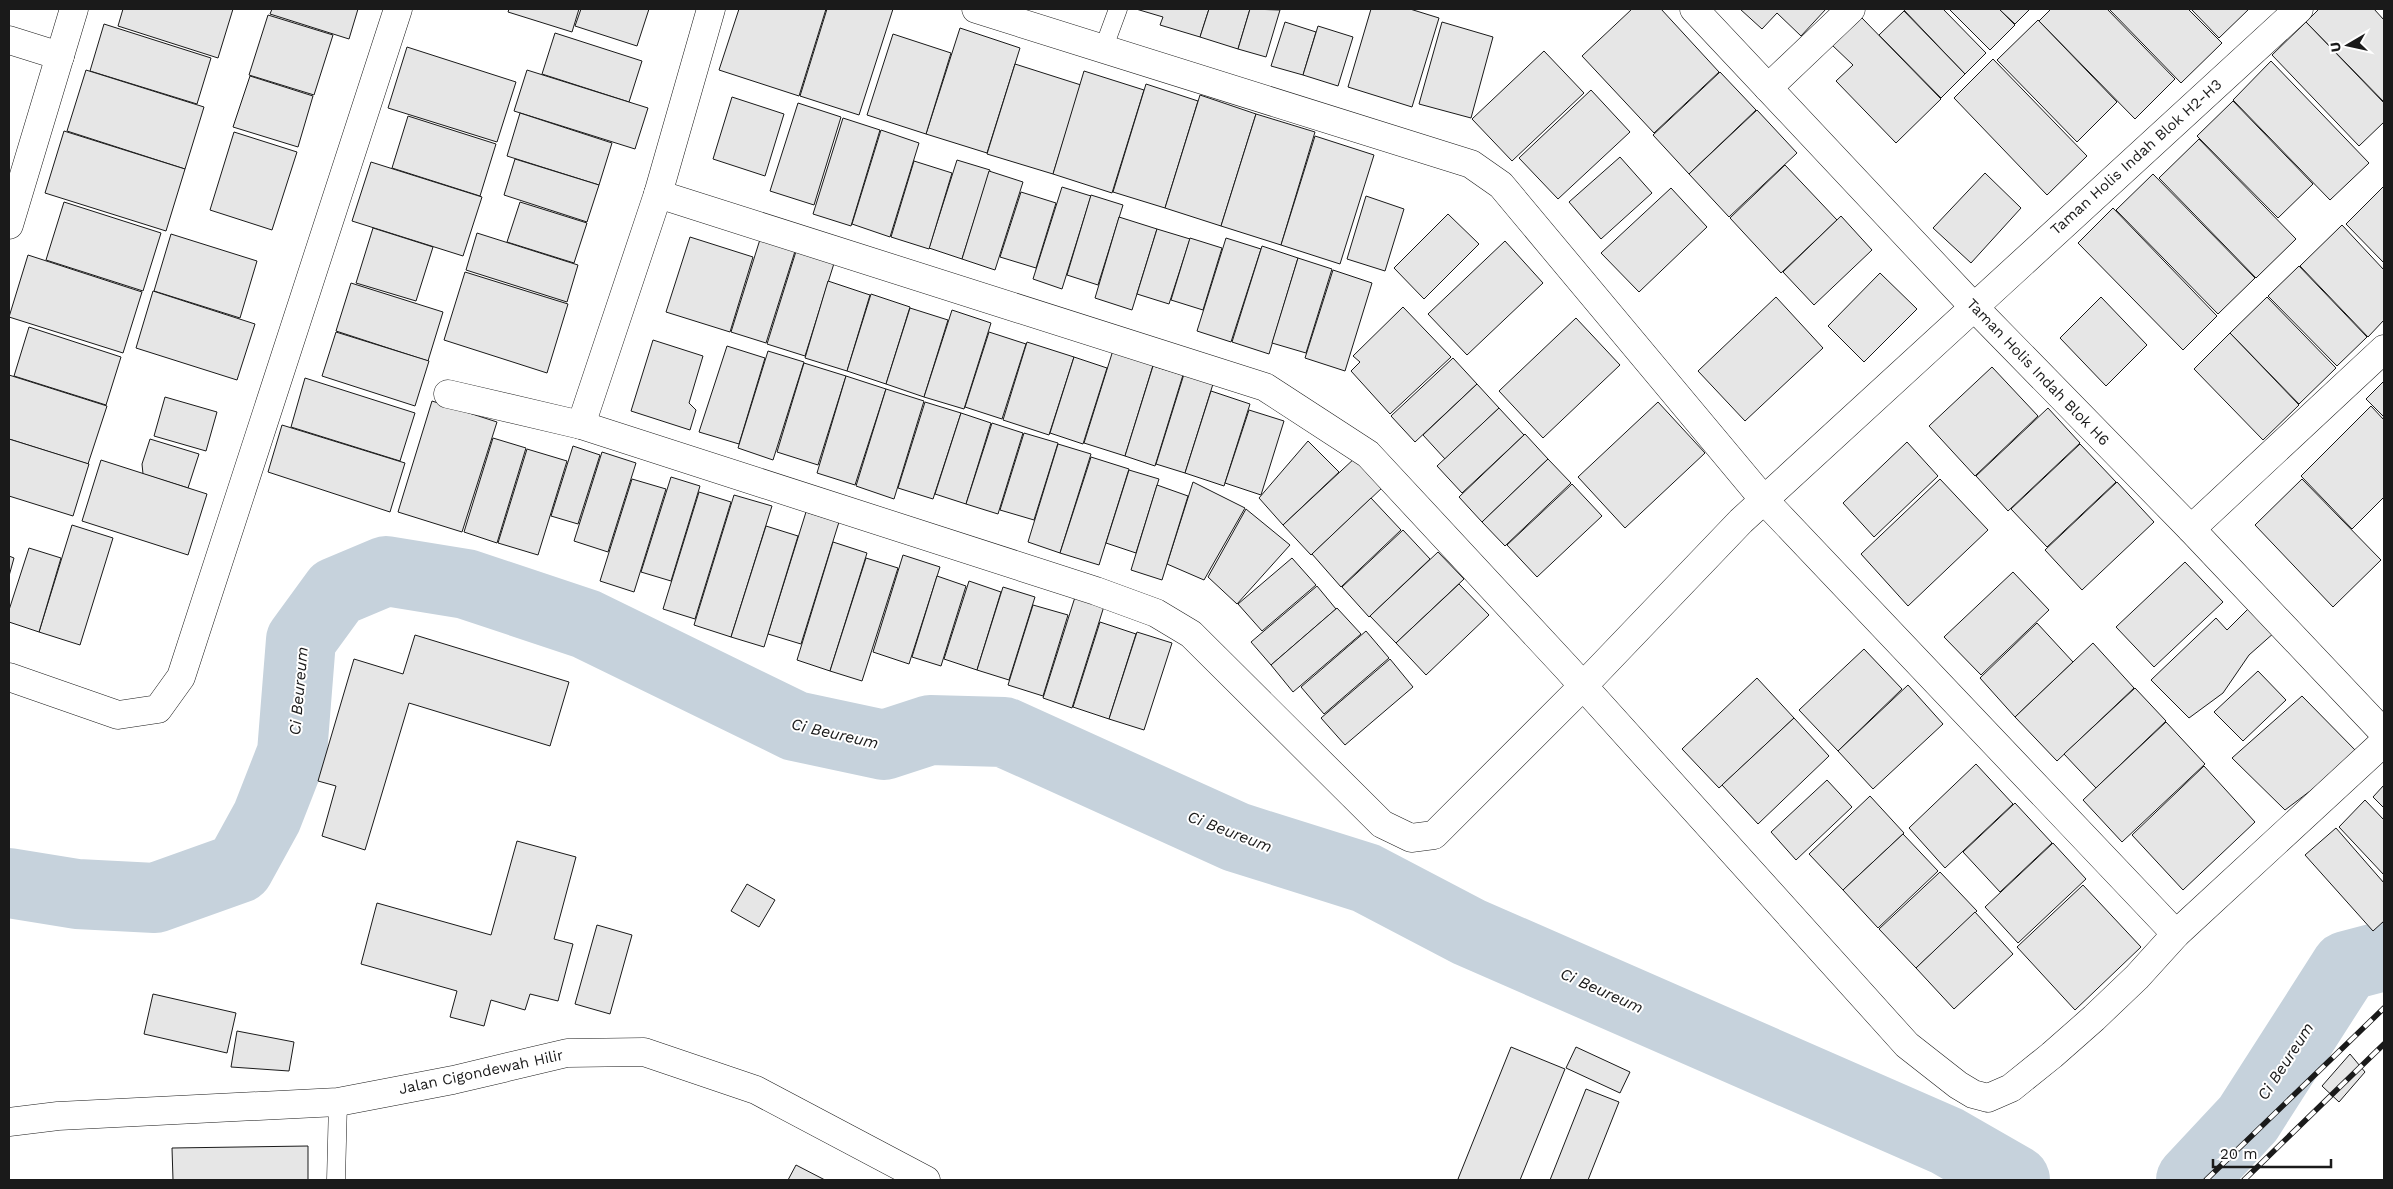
<svg xmlns="http://www.w3.org/2000/svg" width="2393" height="1189" font-family="'Work Sans',sans-serif">
<style>
.lines{fill:none;stroke-linecap:round;stroke-linejoin:round}
.river{stroke:#c6d2dc;stroke-width:70}
.building{fill:#e6e6e6;stroke:#1a1a1a}
.service-casing{stroke:#1a1a1a;stroke-width:19}
.minor-casing{stroke:#1a1a1a;stroke-width:29}
.tertiary-casing{stroke:#1a1a1a;stroke-width:29}
.service{stroke:#fff;stroke-width:18}
.minor{stroke:#fff;stroke-width:28}
.tertiary{stroke:#fff;stroke-width:28}
.rail-casing{stroke:#1a1a1a;stroke-width:5.5}
.rail{stroke:#fff;stroke-width:4;stroke-dasharray:11;stroke-linecap:butt}
.labels{text-anchor:middle;stroke-width:4;stroke-linejoin:round;paint-order:stroke}
.street-label{font-size:15px;fill:#1a1a1a;stroke:#fff}
.water-label{font-size:16px;font-style:italic;fill:#1a1a1a;stroke:#fff}
</style>
<rect width="100%" height="100%" fill="#fff"/>
<g class="lines">
<g class="river">
<polyline points="9,883 77,894 155,898 239,868 267,817 292,753 301,640 336,592 386,571 466,584 586,624 795,726 884,745 930,730 1004,732 1236,837 1366,878 1469,932 1947,1141 2015,1180"/>
<polyline points="2191,1180 2248,1119 2346,966 2384,956"/>
</g>
</g>
<g class="building">
<polygon points="123,9 233,9 218,58 118,26"/>
<polygon points="272,9 358,9 349,39 270,14"/>
<polygon points="509,9 579,9 572,32 508,12"/>
<polygon points="581,9 649,9 637,46 575,26"/>
<polygon points="739,9 826,9 799,96 719,70"/>
<polygon points="827,9 893,9 859,115 800,96"/>
<polygon points="1136,9 1209,9 1200,37 1160,25 1163,17"/>
<polygon points="1209,9 1250,9 1238,49 1200,37"/>
<polygon points="1250,9 1280,10 1266,57 1238,49"/>
<polygon points="1371,9 1410,9 1439,18 1412,107 1348,87"/>
<polygon points="1632,9 1661,9 1719,72 1654,133 1582,56"/>
<polygon points="1740,9 1826,9 1801,36 1777,13 1762,29"/>
<polygon points="1903,9 1943,9 1986,53 1965,74"/>
<polygon points="1949,9 1999,9 2015,25 1990,50"/>
<polygon points="1999,9 2030,9 2015,24"/>
<polygon points="2051,9 2107,9 2175,79 2135,119 2039,21"/>
<polygon points="2109,9 2188,9 2222,43 2181,83"/>
<polygon points="2191,9 2249,9 2219,38"/>
<polygon points="2319,9 2374,9 2384,20 2384,102 2306,22"/>
<polygon points="1904,11 1965,74 1941,98 1879,35"/>
<polygon points="268,15 333,35 314,95 249,75"/>
<polygon points="1862,18 1941,99 1896,143 1836,81 1853,65 1832,45"/>
<polygon points="2038,20 2117,102 2077,142 1997,60"/>
<polygon points="1285,22 1316,32 1303,75 1271,66"/>
<polygon points="1442,22 1493,37 1471,118 1419,104"/>
<polygon points="2306,22 2384,103 2384,122 2359,146 2272,55"/>
<polygon points="104,24 211,58 197,104 90,71"/>
<polygon points="1318,26 1353,37 1338,86 1303,75"/>
<polygon points="960,28 1020,48 987,153 926,134"/>
<polygon points="555,33 642,61 629,102 542,74"/>
<polygon points="893,34 951,53 926,134 867,115"/>
<polygon points="407,47 516,82 497,142 388,108"/>
<polygon points="1544,51 1584,93 1512,161 1472,119"/>
<polygon points="1993,59 2087,156 2047,195 1954,98"/>
<polygon points="2271,61 2369,163 2330,200 2233,100"/>
<polygon points="1015,64 1081,85 1053,174 987,154"/>
<polygon points="86,70 204,107 185,169 67,131"/>
<polygon points="527,70 648,108 635,149 514,111"/>
<polygon points="1084,71 1144,90 1112,193 1053,174"/>
<polygon points="1720,72 1756,110 1689,174 1653,135"/>
<polygon points="250,76 313,96 298,147 233,127"/>
<polygon points="1146,84 1198,101 1165,208 1113,192"/>
<polygon points="1591,90 1630,132 1558,199 1519,158"/>
<polygon points="1200,95 1256,114 1221,226 1165,208"/>
<polygon points="732,97 784,114 765,176 713,159"/>
<polygon points="2233,101 2313,184 2278,218 2197,136"/>
<polygon points="798,103 841,117 814,205 770,191"/>
<polygon points="1757,110 1797,153 1729,217 1689,174"/>
<polygon points="520,113 612,143 599,185 507,156"/>
<polygon points="1256,114 1315,132 1281,245 1221,226"/>
<polygon points="408,116 496,144 480,196 392,168"/>
<polygon points="843,118 880,130 851,226 813,214"/>
<polygon points="881,130 919,143 890,237 852,224"/>
<polygon points="64,131 185,169 166,231 45,193"/>
<polygon points="234,132 297,152 272,230 210,210"/>
<polygon points="1315,136 1374,155 1340,264 1281,245"/>
<polygon points="2199,139 2296,239 2256,278 2159,178"/>
<polygon points="1620,157 1652,193 1601,239 1569,202"/>
<polygon points="515,159 599,185 587,222 504,195"/>
<polygon points="957,160 990,170 962,259 929,248"/>
<polygon points="914,161 952,173 929,249 891,237"/>
<polygon points="371,162 482,197 463,256 352,221"/>
<polygon points="1785,165 1837,220 1781,273 1730,218"/>
<polygon points="989,171 1023,182 995,270 962,259"/>
<polygon points="1985,173 2021,208 1971,263 1933,228"/>
<polygon points="2153,174 2255,278 2218,314 2116,210"/>
<polygon points="2384,186 2384,263 2346,224"/>
<polygon points="1062,187 1091,196 1062,289 1033,279"/>
<polygon points="1671,188 1707,227 1639,292 1601,253"/>
<polygon points="1021,192 1056,203 1036,268 1000,257"/>
<polygon points="1091,195 1123,205 1098,285 1067,275"/>
<polygon points="1366,196 1404,209 1385,271 1347,259"/>
<polygon points="64,202 161,233 143,291 46,260"/>
<polygon points="520,202 587,223 574,263 507,242"/>
<polygon points="2113,208 2217,316 2183,350 2078,243"/>
<polygon points="1448,214 1479,244 1424,299 1394,268"/>
<polygon points="1841,216 1872,250 1814,305 1783,272"/>
<polygon points="1119,217 1157,229 1132,310 1095,298"/>
<polygon points="2342,225 2384,270 2384,320 2368,337 2300,266"/>
<polygon points="373,228 433,247 416,301 356,283"/>
<polygon points="1157,229 1190,239 1169,304 1137,294"/>
<polygon points="477,233 578,265 567,302 466,270"/>
<polygon points="762,233 797,245 766,343 731,332"/>
<polygon points="171,234 257,261 240,318 154,291"/>
<polygon points="690,237 753,257 730,332 666,312"/>
<polygon points="1190,238 1222,248 1203,310 1171,300"/>
<polygon points="1226,238 1261,249 1231,342 1197,331"/>
<polygon points="1505,241 1543,283 1467,355 1428,314"/>
<polygon points="798,245 836,257 805,356 767,344"/>
<polygon points="1262,246 1298,258 1269,354 1232,342"/>
<polygon points="28,255 142,292 123,353 9,317"/>
<polygon points="1298,258 1332,269 1306,353 1272,343"/>
<polygon points="2299,266 2367,337 2337,366 2268,296"/>
<polygon points="1333,270 1372,283 1345,371 1305,358"/>
<polygon points="465,272 568,304 547,373 444,340"/>
<polygon points="1880,273 1917,309 1864,362 1828,326"/>
<polygon points="828,281 870,295 847,371 805,358"/>
<polygon points="351,283 443,312 428,361 336,331"/>
<polygon points="153,291 255,324 237,380 136,348"/>
<polygon points="871,294 910,307 886,384 847,371"/>
<polygon points="1776,297 1823,348 1745,421 1698,371"/>
<polygon points="2101,297 2147,345 2106,386 2060,338"/>
<polygon points="2267,297 2336,368 2299,404 2230,333"/>
<polygon points="1403,307 1451,357 1390,414 1351,371 1360,362 1353,356"/>
<polygon points="910,308 948,320 924,397 886,384"/>
<polygon points="952,310 991,323 964,409 924,397"/>
<polygon points="1576,318 1620,365 1543,438 1499,391"/>
<polygon points="29,327 121,357 106,405 14,376"/>
<polygon points="336,332 429,361 415,406 322,376"/>
<polygon points="989,332 1026,344 1002,419 965,407"/>
<polygon points="2230,333 2299,405 2263,440 2194,369"/>
<polygon points="653,340 703,356 689,403 696,410 690,430 631,411"/>
<polygon points="1027,342 1074,357 1049,435 1003,420"/>
<polygon points="727,346 765,358 739,444 699,432"/>
<polygon points="1114,347 1155,359 1125,456 1084,443"/>
<polygon points="768,351 804,362 773,460 738,448"/>
<polygon points="1074,357 1107,368 1083,444 1050,433"/>
<polygon points="1453,358 1477,384 1415,442 1391,416"/>
<polygon points="804,363 846,376 818,465 777,452"/>
<polygon points="1153,366 1183,375 1155,466 1125,456"/>
<polygon points="1992,367 2038,416 1975,476 1929,426"/>
<polygon points="1184,374 1213,384 1185,473 1156,464"/>
<polygon points="9,375 107,406 88,464 9,439"/>
<polygon points="846,376 886,389 855,485 817,473"/>
<polygon points="305,378 415,413 400,461 291,427"/>
<polygon points="2384,381 2384,417 2366,399"/>
<polygon points="1477,384 1499,408 1445,459 1423,435"/>
<polygon points="886,389 924,401 894,499 856,486"/>
<polygon points="1211,391 1250,404 1224,486 1185,473"/>
<polygon points="165,397 217,412 206,451 154,436"/>
<polygon points="432,401 497,422 462,532 398,512"/>
<polygon points="925,402 961,413 933,499 898,488"/>
<polygon points="1658,402 1705,453 1625,528 1578,477"/>
<polygon points="2371,406 2384,420 2384,497 2352,529 2301,476"/>
<polygon points="1499,408 1524,435 1462,493 1437,466"/>
<polygon points="2048,408 2080,443 2008,511 1976,476"/>
<polygon points="1249,410 1284,421 1261,495 1225,483"/>
<polygon points="961,413 991,423 966,504 935,494"/>
<polygon points="992,423 1023,433 998,514 966,504"/>
<polygon points="282,425 405,463 390,512 268,472"/>
<polygon points="1024,433 1058,443 1034,520 1000,510"/>
<polygon points="1525,434 1548,459 1482,522 1459,497"/>
<polygon points="493,438 526,448 497,543 464,532"/>
<polygon points="9,439 89,464 73,516 9,496"/>
<polygon points="150,439 199,454 188,488 143,474 142,464"/>
<polygon points="1308,441 1339,472 1283,525 1259,498"/>
<polygon points="1907,442 1938,476 1874,537 1843,503"/>
<polygon points="1058,444 1091,454 1060,553 1028,542"/>
<polygon points="2080,444 2116,482 2047,547 2011,509"/>
<polygon points="573,446 600,455 578,524 551,516"/>
<polygon points="527,449 567,461 538,555 498,543"/>
<polygon points="602,452 636,463 608,552 574,541"/>
<polygon points="1091,457 1129,469 1099,565 1060,553"/>
<polygon points="1356,457 1383,487 1311,555 1283,525"/>
<polygon points="1548,459 1571,483 1505,546 1482,522"/>
<polygon points="101,460 207,494 188,555 82,521"/>
<polygon points="1129,470 1159,479 1136,553 1106,543"/>
<polygon points="671,477 700,486 671,581 641,572"/>
<polygon points="632,479 666,489 634,592 600,581"/>
<polygon points="1940,479 1988,530 1908,606 1861,554"/>
<polygon points="2302,479 2381,560 2333,607 2255,525"/>
<polygon points="1193,482 1245,508 1204,580 1167,564"/>
<polygon points="2117,482 2154,522 2082,590 2045,550"/>
<polygon points="1572,484 1602,516 1537,577 1507,545"/>
<polygon points="1157,485 1188,496 1162,580 1131,570"/>
<polygon points="699,492 731,502 695,619 663,609"/>
<polygon points="734,495 772,506 731,637 694,625"/>
<polygon points="1371,498 1401,530 1341,587 1312,554"/>
<polygon points="1246,509 1290,545 1237,604 1208,577"/>
<polygon points="806,512 839,522 801,644 768,634"/>
<polygon points="72,525 113,538 80,645 39,632"/>
<polygon points="766,526 798,536 764,647 731,637"/>
<polygon points="1403,530 1430,559 1369,617 1342,587"/>
<polygon points="833,542 867,553 830,671 797,660"/>
<polygon points="29,548 61,558 39,632 9,622 9,610"/>
<polygon points="1438,552 1464,579 1396,643 1370,616"/>
<polygon points="903,555 940,567 909,664 873,652"/>
<polygon points="9,556 14,558 9,576"/>
<polygon points="866,558 898,568 862,681 830,671"/>
<polygon points="1292,558 1316,585 1262,631 1238,604"/>
<polygon points="2185,562 2223,602 2154,667 2116,627"/>
<polygon points="2013,572 2049,610 1981,675 1944,637"/>
<polygon points="937,576 966,586 941,666 912,657"/>
<polygon points="969,581 1001,592 977,670 944,659"/>
<polygon points="1459,584 1489,615 1426,675 1396,643"/>
<polygon points="1317,586 1336,609 1271,665 1251,642"/>
<polygon points="1003,587 1035,597 1009,680 977,670"/>
<polygon points="1076,594 1105,603 1072,708 1043,698"/>
<polygon points="1033,605 1068,615 1043,696 1008,685"/>
<polygon points="2250,607 2275,632 2249,655 2223,693 2189,718 2151,680 2216,618 2227,630"/>
<polygon points="1337,608 1361,634 1293,692 1271,665"/>
<polygon points="1100,622 1136,634 1109,719 1073,707"/>
<polygon points="2037,623 2073,662 2015,717 1980,678"/>
<polygon points="1366,631 1389,658 1324,714 1301,687"/>
<polygon points="1137,632 1172,643 1144,730 1109,719"/>
<polygon points="415,635 569,682 550,746 409,703 365,850 322,836 336,786 318,781 354,659 403,674"/>
<polygon points="2093,643 2134,688 2057,761 2015,717"/>
<polygon points="1864,649 1902,689 1838,751 1799,710"/>
<polygon points="1390,659 1413,687 1345,745 1321,718"/>
<polygon points="2258,671 2286,700 2243,741 2214,712"/>
<polygon points="1757,678 1794,718 1719,788 1682,749"/>
<polygon points="1908,685 1943,724 1873,789 1838,751"/>
<polygon points="2135,688 2166,721 2096,788 2064,754"/>
<polygon points="2302,696 2359,754 2285,810 2232,758"/>
<polygon points="1794,718 1829,756 1758,824 1722,785"/>
<polygon points="2166,722 2205,764 2122,842 2083,800"/>
<polygon points="1976,764 2013,804 1945,868 1909,828"/>
<polygon points="2204,766 2255,822 2183,890 2132,835"/>
<polygon points="1827,780 1852,807 1796,860 1771,832"/>
<polygon points="2384,785 2384,808 2373,797"/>
<polygon points="1870,796 1904,833 1843,890 1809,854"/>
<polygon points="2365,800 2384,820 2384,875 2339,827"/>
<polygon points="2015,803 2052,843 2000,892 1963,852"/>
<polygon points="2336,828 2384,883 2384,921 2373,931 2305,855"/>
<polygon points="1903,834 1938,871 1878,928 1843,890"/>
<polygon points="517,841 576,857 554,939 573,944 558,1001 530,994 525,1010 491,1000 484,1026 450,1017 457,991 361,964 377,903 491,935"/>
<polygon points="2053,843 2086,879 2018,943 1985,907"/>
<polygon points="1940,872 1977,911 1916,968 1879,929"/>
<polygon points="747,884 775,900 759,927 731,911"/>
<polygon points="2083,885 2141,947 2075,1010 2017,947"/>
<polygon points="1975,912 2013,954 1954,1009 1916,968"/>
<polygon points="597,925 632,935 610,1014 575,1004"/>
<polygon points="153,994 236,1013 227,1053 144,1034"/>
<polygon points="237,1031 294,1042 289,1071 231,1067"/>
<polygon points="1511,1047 1565,1069 1520,1180 1461,1180 1458,1179"/>
<polygon points="1576,1047 1630,1072 1620,1093 1566,1068"/>
<polygon points="2350,1054 2365,1072 2339,1102 2322,1086"/>
<polygon points="1586,1089 1619,1102 1588,1180 1550,1180"/>
<polygon points="308,1146 308,1180 173,1180 172,1148"/>
<polygon points="796,1165 825,1180 788,1180"/>
</g>
<g class="lines">
<defs>
<g id="service">
<polyline points="1104,47 1118,9"/>
<polyline points="336,1180 338,1102"/>
</g>
<g id="minor">
<polyline points="976,9 1471,164 1501,185 1765,501 2176,934"/>
<polyline points="1694,9 1973,306 2191,529 2384,733"/>
<polyline points="9,40 60,56"/>
<polyline points="1768,88 1851,9"/>
<polyline points="658,194 1265,387 1368,454 1566,667 1907,1045 1958,1085 1973,1094 1988,1098 2011,1088 2052,1055 2094,1018 2137,977 2176,934 2384,742"/>
<polyline points="9,225 74,9"/>
<polyline points="448,394 581,425 1096,591 1156,613 1191,634 1382,824 1411,838 1434,835 1583,686 1741,521 2299,9"/>
<polyline points="581,425 658,194 711,9"/>
<polyline points="2191,529 2384,349"/>
<polyline points="9,677 118,715 158,709 181,677 398,9"/>
</g>
<polyline id="tertiary" points="9,1122 58,1116 338,1102 453,1080 567,1053 644,1052 756,1090 926,1180"/>
</defs>
<use href="#service" class="service-casing"/>
<use href="#minor" class="minor-casing"/>
<use href="#tertiary" class="tertiary-casing"/>
<use href="#service" class="service"/>
<use href="#minor" class="minor"/>
<use href="#tertiary" class="tertiary"/>
<defs>
<g id="rail">
<polyline points="2206,1180 2384,1008"/>
<polyline points="2244,1180 2384,1044"/>
</g>
</defs>
<use href="#rail" class="rail-casing"/>
<use href="#rail" class="rail"/>
</g>
<g class="labels">
<g class="street-label">
<text transform="translate(2136 157) rotate(-42)" y="5">Taman Holis Indah Blok H2-H3</text>
<text transform="translate(2038 372) rotate(46)" y="5">Taman Holis Indah Blok H6</text>
<text transform="translate(481 1072) rotate(-12)" y="5">Jalan Cigondewah Hilir</text>
</g>
<g class="water-label">
<text transform="translate(298 691) rotate(-85)" y="6">Ci Beureum</text>
<text transform="translate(835 733) rotate(13)" y="6">Ci Beureum</text>
<text transform="translate(1230 831) rotate(21)" y="6">Ci Beureum</text>
<text transform="translate(1602 990) rotate(24)" y="6">Ci Beureum</text>
<text transform="translate(2285 1061) rotate(-57)" y="6">Ci Beureum</text>
</g>
</g>
<rect width="2393" height="1189" fill="none" stroke="#1a1a1a" stroke-width="20"/>
<g transform="translate(2348 45) rotate(261)" stroke="#ffffff" stroke-width="4" paint-order="stroke">
<path d="M0-4L9 19L0 12L-9 19Z" fill="#1a1a1a"/>
<text y="-8" font-size="14" font-weight="bold" text-anchor="middle" fill="#1a1a1a">U</text>
</g>
<path d="M2213 1159v8h118v-8" fill="none" stroke="#1a1a1a" stroke-width="2.5"/>
<text x="2220" y="1159" font-size="15" fill="#1a1a1a" stroke="#ffffff" stroke-width="4" paint-order="stroke">20 m</text>
</svg>
